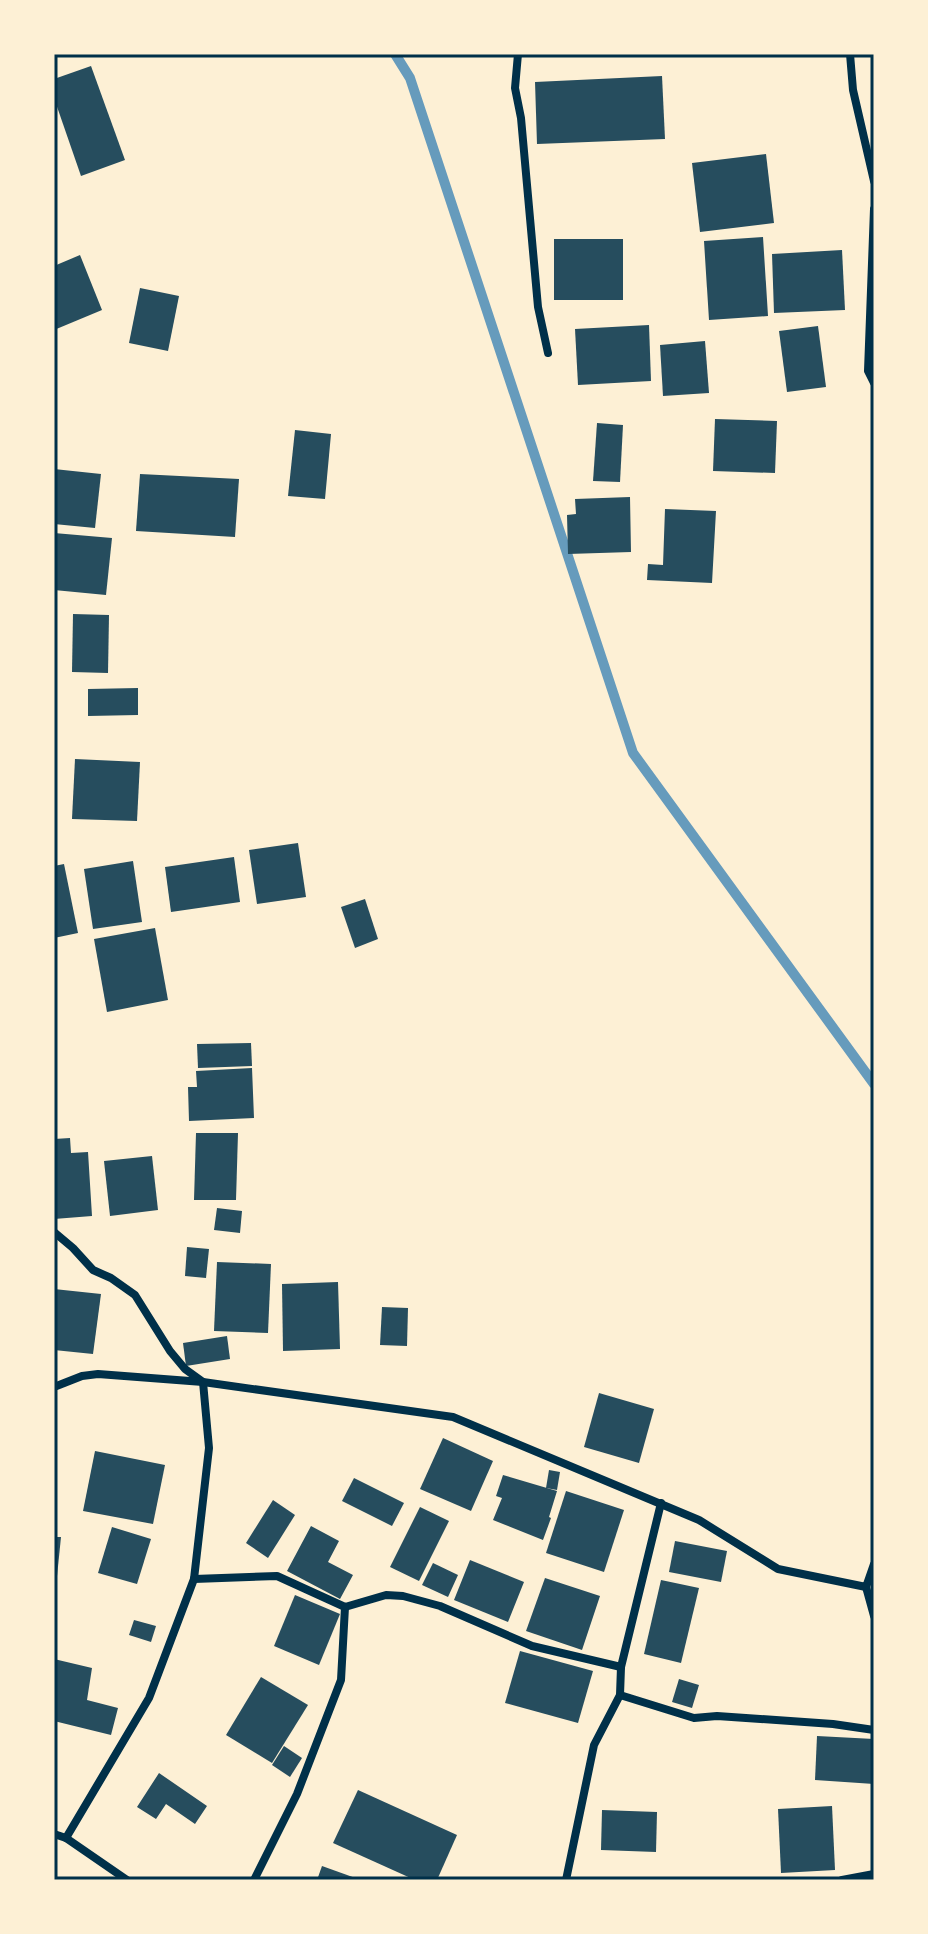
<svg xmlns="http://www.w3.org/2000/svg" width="928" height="1934" font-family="'DejaVu Sans',sans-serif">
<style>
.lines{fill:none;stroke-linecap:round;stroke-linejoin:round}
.stream{stroke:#669bbc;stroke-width:10}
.building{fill:#264d5e}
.minor{stroke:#003049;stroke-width:8}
.neatline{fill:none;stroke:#003049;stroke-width:3}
</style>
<rect width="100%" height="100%" fill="#fdf0d5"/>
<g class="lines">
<polyline class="stream" points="395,54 410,78 633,753 874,1084"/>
</g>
<g class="building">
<polygon points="91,66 125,160 81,176 54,98 54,79"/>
<polygon points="662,76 665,139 537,144 535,82"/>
<polygon points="766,154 774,223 700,232 692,163"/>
<polygon points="763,237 768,316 709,320 704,241"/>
<rect x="554" y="239" width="69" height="61"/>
<polygon points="842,250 845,310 774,313 772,254"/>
<polygon points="80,255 102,310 54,330 54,266"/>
<polygon points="140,288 179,296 168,351 129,343"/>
<polygon points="649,325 651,381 578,385 575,329"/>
<polygon points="818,326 826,387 787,392 779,331"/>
<polygon points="705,341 709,393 663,396 660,345"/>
<polygon points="715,419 777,421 775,473 713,471"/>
<polygon points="597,423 623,425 620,482 593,481"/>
<polygon points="295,430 331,434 325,499 288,496"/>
<polygon points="54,469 101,474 95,528 54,524"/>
<polygon points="140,474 239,479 235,537 136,531"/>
<polygon points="630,497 631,552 568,554 567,515 576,514 575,499"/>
<polygon points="665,509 716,511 712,583 647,580 648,564 663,565"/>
<polygon points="54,533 112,538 106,595 54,590"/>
<polygon points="73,614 109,615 108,673 72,672"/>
<polygon points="138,688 138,715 88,716 88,689"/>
<polygon points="75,759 140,762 137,821 72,819"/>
<polygon points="298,843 306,897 257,904 249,850"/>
<polygon points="234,857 240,902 171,912 165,867"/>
<polygon points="133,861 142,922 93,929 84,869"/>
<polygon points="64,864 78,933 54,938 54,866"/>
<polygon points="365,899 378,939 355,948 341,907"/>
<polygon points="155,928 168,1000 107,1012 94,939"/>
<polygon points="251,1043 252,1066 198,1068 197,1044"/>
<polygon points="252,1068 254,1118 189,1121 188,1087 197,1087 196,1071"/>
<polygon points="196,1133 238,1133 236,1200 194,1200"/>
<polygon points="70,1138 71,1153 88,1152 92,1216 54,1219 54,1139"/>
<polygon points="152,1156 158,1210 110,1216 104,1161"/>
<polygon points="217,1208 242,1211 240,1233 214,1230"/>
<polygon points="187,1247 209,1249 206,1278 185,1276"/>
<polygon points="217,1262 271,1264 268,1333 214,1331"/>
<polygon points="338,1282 340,1349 283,1351 282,1284"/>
<polygon points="54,1289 101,1294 93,1354 54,1350"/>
<polygon points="382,1307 408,1308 407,1346 380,1345"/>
<polygon points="227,1336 230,1359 186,1366 183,1343"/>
<polygon points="599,1393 654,1409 639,1463 584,1447"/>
<polygon points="443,1438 493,1461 471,1511 420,1489"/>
<polygon points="95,1451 165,1465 153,1524 83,1511"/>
<polygon points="549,1470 560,1472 557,1490 546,1488"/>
<polygon points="503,1475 557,1491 549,1517 551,1518 543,1540 493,1520 502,1498 496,1496"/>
<polygon points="354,1478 404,1503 392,1526 342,1501"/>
<polygon points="566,1491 624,1510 604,1572 546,1553"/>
<polygon points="273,1500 295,1515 268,1558 246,1543"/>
<polygon points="420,1507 449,1521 419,1581 390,1567"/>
<polygon points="311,1526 339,1541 328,1562 353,1575 340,1599 287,1571"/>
<polygon points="112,1527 151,1539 137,1584 98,1573"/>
<polygon points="54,1537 61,1537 56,1586 54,1586"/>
<polygon points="675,1541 727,1551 721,1582 669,1572"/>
<polygon points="470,1560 524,1582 508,1622 454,1600"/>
<polygon points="433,1563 458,1575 448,1597 422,1585"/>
<polygon points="545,1578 600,1596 582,1650 526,1631"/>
<polygon points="661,1580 699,1588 681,1663 644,1654"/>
<polygon points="295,1595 340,1614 319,1665 274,1646"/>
<polygon points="134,1620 156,1626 151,1642 129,1635"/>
<polygon points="520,1651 593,1671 578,1723 505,1703"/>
<polygon points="54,1659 92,1668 87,1700 118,1708 111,1735 54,1721"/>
<polygon points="261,1677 308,1705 272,1763 226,1735"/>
<polygon points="679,1679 699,1685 692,1708 672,1702"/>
<polygon points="817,1736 874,1739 874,1784 815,1780"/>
<polygon points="284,1746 302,1758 290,1777 272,1765"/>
<polygon points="159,1773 207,1806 195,1824 166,1804 156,1819 137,1807"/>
<polygon points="358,1790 457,1835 437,1880 415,1880 333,1843"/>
<polygon points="832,1806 835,1870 781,1873 778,1809"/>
<polygon points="602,1810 657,1812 656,1852 601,1850"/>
<polygon points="322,1866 361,1880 317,1880"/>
</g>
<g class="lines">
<g class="minor">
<polyline points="518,54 515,88 521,118 538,307 548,353"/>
<polyline points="850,54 853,90 874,181"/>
<polyline points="874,209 868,371 874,383"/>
<polyline points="54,1232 73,1248 93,1270 111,1278 135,1295 170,1351 185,1369 203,1382 209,1448 194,1579 149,1698 66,1838"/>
<polyline points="54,1387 82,1376 98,1374 203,1382 453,1417 699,1520 778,1569 866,1587 874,1564"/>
<polyline points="194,1579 277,1576 345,1607 386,1595 403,1596 440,1606 532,1646 621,1667"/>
<polyline points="866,1587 874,1616"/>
<polyline points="620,1695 694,1718 717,1716 833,1724 874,1730"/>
<polyline points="54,1834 66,1838 127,1880"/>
<polyline points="254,1880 297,1794 341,1680 345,1607"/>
<polyline points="566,1880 594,1745 620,1695 621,1667 661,1503"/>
<polyline points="842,1880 874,1874"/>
</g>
</g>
<rect width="928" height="1934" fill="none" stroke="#fdf0d5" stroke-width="112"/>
<rect x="56" y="56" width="816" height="1822" class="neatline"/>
</svg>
